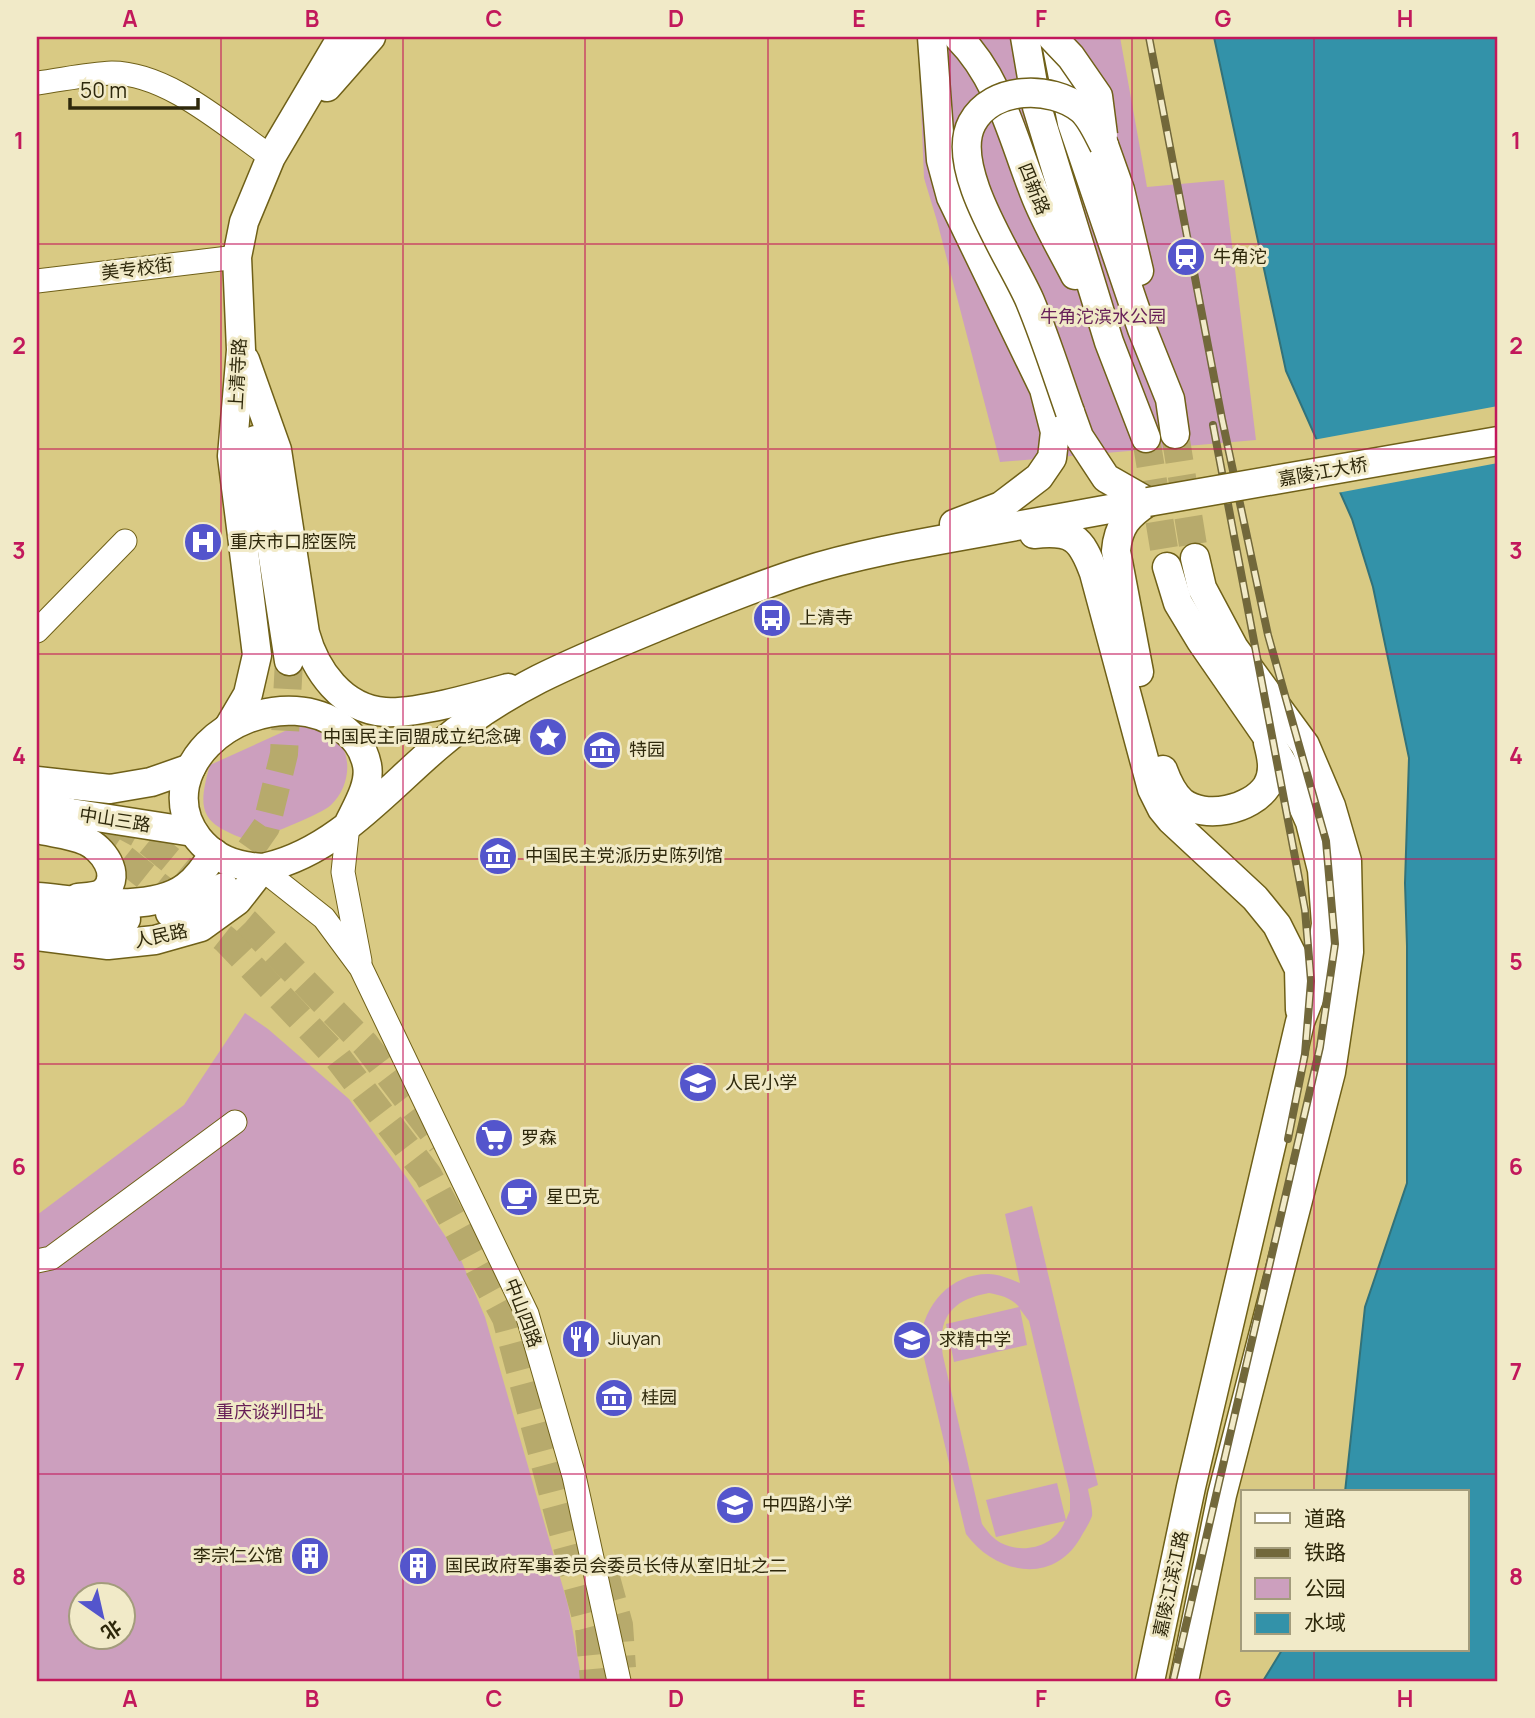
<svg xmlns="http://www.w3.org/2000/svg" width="1535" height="1718" font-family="Manrope,'Noto Sans SC',sans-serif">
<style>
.green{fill:#cc9fbe;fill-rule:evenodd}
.water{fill:#3392a9;stroke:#32727a;stroke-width:2}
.pier{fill:#d9ca84}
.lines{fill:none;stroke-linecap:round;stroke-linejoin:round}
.major-tunnel{stroke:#b7aa6c;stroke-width:28;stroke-dasharray:28 14;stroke-linecap:butt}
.minor-casing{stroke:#6f6018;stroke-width:25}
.major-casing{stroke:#6f6018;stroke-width:31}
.minor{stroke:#fff;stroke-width:23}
.major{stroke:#fff;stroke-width:28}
.rail-casing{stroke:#72683b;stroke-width:8}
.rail{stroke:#f1eac8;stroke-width:5;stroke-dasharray:16;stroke-linecap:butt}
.major-bridge-casing{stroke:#6f6018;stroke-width:31;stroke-linecap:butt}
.major-bridge{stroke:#fff;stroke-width:28}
.grid{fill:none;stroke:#c2185b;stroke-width:2;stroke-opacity:0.55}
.labels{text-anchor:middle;stroke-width:6;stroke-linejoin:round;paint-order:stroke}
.street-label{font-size:18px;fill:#2e280b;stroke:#f1eac8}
.poi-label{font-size:18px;fill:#2e280b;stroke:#f1eac8;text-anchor:start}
.park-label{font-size:18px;fill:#671f57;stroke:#f1eac8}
.neatline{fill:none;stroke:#c2185b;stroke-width:2.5}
.grid-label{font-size:23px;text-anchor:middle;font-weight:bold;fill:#c2185b}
</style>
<rect width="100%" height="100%" fill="#d9ca84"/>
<g class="green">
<polygon points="918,37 1120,37 1147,187 1224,180 1256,440 1000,462 937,221 924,178"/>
<path d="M305,722C312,725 320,726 326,730C354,745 353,784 331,805C320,815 268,834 252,842C204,824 195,816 210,765Z"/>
<path d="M245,1013L268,1029L349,1099L407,1178L461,1260L485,1317L568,1605L582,1681H37V1215L184,1105ZM80,1596H122V1638H80Z"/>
<path d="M1032,1206L1098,1485L1088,1489C1089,1496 1093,1508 1092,1516C1090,1522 1085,1530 1082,1535C1055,1586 996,1575 966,1534L920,1341C924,1305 950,1274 988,1274C999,1274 1010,1279 1020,1283L1005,1214ZM989,1293C1000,1295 1012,1298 1019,1307L946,1324L954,1362L1027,1345L1020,1309L1029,1321L1070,1494V1510L1066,1520L1057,1483L986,1500L996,1537L1065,1521C1056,1546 1024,1555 1001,1543C993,1539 987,1531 982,1524L943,1356C937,1318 951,1300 989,1293Z"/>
</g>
<polygon class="water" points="1214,37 1498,37 1498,1681 1263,1681 1282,1650 1467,1650 1467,1492 1345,1492 1365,1307 1407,1183 1407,946 1405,883 1409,758 1373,587 1352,519 1286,371"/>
<polygon class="pier" points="1498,406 1498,463 1337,493 1313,440"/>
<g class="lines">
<g class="major-tunnel">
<polyline points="1175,434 1195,558"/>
<polyline points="1146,438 1167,567"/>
<polyline points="113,820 139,834 246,922 365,1044 441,1143"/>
<polyline points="89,835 119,855 226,940 338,1058 428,1175 506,1318 589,1629 594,1681"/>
<polyline points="226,884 266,827 284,754 289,661"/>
<polyline points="605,1574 619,1625 622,1668"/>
</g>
<defs>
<g id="minor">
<path d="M37,83C61,80 87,74 112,73C168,73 226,126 271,157"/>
<polyline points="37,281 237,257"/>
<polyline points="37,631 125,541"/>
<polyline points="348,825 343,872 360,961"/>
<polyline points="262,869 324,918 361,968 527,1314 574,1476 619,1681"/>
<polyline points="37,1261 51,1258 235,1122"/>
</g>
<g id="major">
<polyline points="932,37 941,160 951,197 1044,389 1055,432 1052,458 1039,477 1001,506 954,524"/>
<path d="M958,37C1000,79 1013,139 1034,192C1045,221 1061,248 1075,275"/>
<polyline points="1025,37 1037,107 1109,342 1146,438"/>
<polyline points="1055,37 1072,123 1142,329 1170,399 1175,434"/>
<polyline points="327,87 371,37"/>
<polyline points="1104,145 1120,190 1139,271"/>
<path d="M245,360L277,450L305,633C315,670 342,709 385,712C416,714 476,697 508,688"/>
<polyline points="1070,412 1079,437 1106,478 1148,502"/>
<polyline points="255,440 289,661"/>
<path d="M1034,534C1072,530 1081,537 1094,573L1152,789L1162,809L1171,820L1255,898L1277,925L1299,969L1300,1010"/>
<path d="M1139,672L1116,551C1118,526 1128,515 1148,502"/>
<polyline points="228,728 248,694 257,655 232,456 241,350 237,257 244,222 271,157 342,37"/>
<path d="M1163,770C1167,781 1173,794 1182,802C1205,820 1251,810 1267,786C1275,772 1272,758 1268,743"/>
<polyline points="37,781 110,789 151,782 191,768"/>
<polyline points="37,805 71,813 193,832"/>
<path d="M348,825C356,808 371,785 367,765C363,746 354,737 340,726C288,689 199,723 185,785C177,826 208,860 246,866C253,867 260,869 267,867C336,851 386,790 438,746C468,720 504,697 539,679C579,659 621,642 662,625C708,606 754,587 801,572C855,555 911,545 967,535C1027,524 1088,513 1148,502"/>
<path d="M37,829C53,833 71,834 86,841C102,848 122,874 105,891C99,897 86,897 78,898"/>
<path d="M37,897C79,900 150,914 186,887C198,878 206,866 214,853"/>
<polyline points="170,913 177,911 224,887"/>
<polyline points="37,917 70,920 126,919"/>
<polyline points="37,936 108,945 155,940 201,927 237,901 262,869"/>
<polyline points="1150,1681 1191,1487 1300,1022 1318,976 1326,924 1322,870 1310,822 1288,773 1266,735 1201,641 1178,603 1167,567"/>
<polyline points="1184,1681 1222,1495 1331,1072 1349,952 1347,861 1331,806 1305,745 1234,648 1202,588 1195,558"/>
</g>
</defs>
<use href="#minor" class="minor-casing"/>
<use href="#major" class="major-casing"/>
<use href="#minor" class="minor"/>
<use href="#major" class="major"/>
<defs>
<g id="rail">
<polyline points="1149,37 1222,419 1268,635 1326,841 1335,944 1320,1047 1173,1681"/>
<polyline points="1213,425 1305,910 1311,981 1305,1054 1288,1139"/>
</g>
</defs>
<use href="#rail" class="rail-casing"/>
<use href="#rail" class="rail"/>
<defs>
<g id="major-bridge">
<polyline points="1052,37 1071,57 1098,96 1103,135"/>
<path d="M1070,412C1057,375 1045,337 1030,301C1012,259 948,168 972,123C992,86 1051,85 1081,109C1091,117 1098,134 1104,145"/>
<polyline points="1148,502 1498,441"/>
</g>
</defs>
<use href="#major-bridge" class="major-bridge-casing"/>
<use href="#major-bridge" class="major-bridge"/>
</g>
<path class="grid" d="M221,37V1681M403,37V1681M585,37V1681M768,37V1681M950,37V1681M1132,37V1681M1314,37V1492M37,244H1498M37,449H1498M37,654H1498M37,859H1498M37,1064H1498M37,1269H1498M37,1474H1498M1314,1650V1681"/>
<defs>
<symbol id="station-disc" viewBox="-11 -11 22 22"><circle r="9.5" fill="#5455cc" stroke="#f1eac8"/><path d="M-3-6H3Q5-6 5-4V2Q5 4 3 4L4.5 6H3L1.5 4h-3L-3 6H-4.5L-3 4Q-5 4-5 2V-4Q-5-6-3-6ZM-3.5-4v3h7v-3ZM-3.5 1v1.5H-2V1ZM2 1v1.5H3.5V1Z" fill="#fff"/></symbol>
<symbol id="hospital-disc" viewBox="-11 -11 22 22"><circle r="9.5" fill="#5455cc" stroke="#f1eac8"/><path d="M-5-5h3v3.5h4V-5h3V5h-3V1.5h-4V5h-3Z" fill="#fff"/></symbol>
<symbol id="bus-disc" viewBox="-11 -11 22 22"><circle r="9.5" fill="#5455cc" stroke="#f1eac8"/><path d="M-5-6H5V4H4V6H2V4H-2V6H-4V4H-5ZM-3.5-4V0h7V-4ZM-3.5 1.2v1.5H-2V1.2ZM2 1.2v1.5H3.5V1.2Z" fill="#fff"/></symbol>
<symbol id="sight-disc" viewBox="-11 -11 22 22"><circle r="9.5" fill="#5455cc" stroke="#f1eac8"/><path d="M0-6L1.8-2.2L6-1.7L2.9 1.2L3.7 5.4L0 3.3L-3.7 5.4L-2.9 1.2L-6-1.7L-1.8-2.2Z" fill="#fff"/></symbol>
<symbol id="museum-disc" viewBox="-11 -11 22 22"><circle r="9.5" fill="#5455cc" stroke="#f1eac8"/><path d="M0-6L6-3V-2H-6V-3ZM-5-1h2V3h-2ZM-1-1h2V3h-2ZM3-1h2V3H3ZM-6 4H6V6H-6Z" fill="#fff"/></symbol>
<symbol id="school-disc" viewBox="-11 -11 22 22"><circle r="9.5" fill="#5455cc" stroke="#f1eac8"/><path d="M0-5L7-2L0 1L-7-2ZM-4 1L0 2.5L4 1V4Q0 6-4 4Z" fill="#fff"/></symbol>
<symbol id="supermarket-disc" viewBox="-11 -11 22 22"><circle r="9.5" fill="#5455cc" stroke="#f1eac8"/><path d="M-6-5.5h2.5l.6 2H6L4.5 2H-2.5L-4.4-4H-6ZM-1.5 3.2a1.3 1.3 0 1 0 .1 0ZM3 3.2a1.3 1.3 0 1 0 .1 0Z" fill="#fff"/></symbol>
<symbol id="cafe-disc" viewBox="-11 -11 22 22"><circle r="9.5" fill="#5455cc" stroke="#f1eac8"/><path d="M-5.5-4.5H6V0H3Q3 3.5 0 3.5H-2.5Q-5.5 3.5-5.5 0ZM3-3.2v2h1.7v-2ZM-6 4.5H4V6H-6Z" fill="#fff"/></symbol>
<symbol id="restaurant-disc" viewBox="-11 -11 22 22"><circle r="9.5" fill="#5455cc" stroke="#f1eac8"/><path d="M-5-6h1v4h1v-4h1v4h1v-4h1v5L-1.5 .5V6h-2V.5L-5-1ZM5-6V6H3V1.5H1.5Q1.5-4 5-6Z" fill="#fff"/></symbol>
<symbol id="building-disc" viewBox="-11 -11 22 22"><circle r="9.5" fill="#5455cc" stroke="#f1eac8"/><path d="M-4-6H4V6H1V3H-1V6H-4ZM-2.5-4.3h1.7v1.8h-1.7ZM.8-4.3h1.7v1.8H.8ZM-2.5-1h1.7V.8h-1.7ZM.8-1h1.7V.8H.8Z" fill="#fff"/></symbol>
</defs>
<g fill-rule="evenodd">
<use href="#station-disc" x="1164" y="235" width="44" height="44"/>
<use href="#hospital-disc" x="181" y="520" width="44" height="44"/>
<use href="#bus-disc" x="750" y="596" width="44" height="44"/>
<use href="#sight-disc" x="526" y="715" width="44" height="44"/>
<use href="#museum-disc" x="580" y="728" width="44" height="44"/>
<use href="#museum-disc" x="476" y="834" width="44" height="44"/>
<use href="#school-disc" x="676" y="1061" width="44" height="44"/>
<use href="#supermarket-disc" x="472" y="1116" width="44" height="44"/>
<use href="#cafe-disc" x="497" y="1175" width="44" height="44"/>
<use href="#restaurant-disc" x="559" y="1317" width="44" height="44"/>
<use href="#school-disc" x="890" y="1318" width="44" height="44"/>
<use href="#museum-disc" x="592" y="1376" width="44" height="44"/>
<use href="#school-disc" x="713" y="1483" width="44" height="44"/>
<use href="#building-disc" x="288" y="1534" width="44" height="44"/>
<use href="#building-disc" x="396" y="1544" width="44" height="44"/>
</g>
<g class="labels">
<g class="street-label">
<text transform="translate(1034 189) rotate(68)" y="6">四新路</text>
<text transform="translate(137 269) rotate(-7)" y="6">美专校街</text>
<text transform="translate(238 374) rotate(-87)" y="6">上清寺路</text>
<text transform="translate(1323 472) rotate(-10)" y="6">嘉陵江大桥</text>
<text transform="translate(115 820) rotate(9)" y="6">中山三路</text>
<text transform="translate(161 936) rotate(-12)" y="6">人民路</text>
<text transform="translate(523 1313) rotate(69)" y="6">中山四路</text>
<text transform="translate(1171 1584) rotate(-78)" y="6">嘉陵江滨江路</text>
</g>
<g class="poi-label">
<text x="1213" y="263">牛角沱</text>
<text x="230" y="548">重庆市口腔医院</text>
<text x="799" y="624">上清寺</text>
<text x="521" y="743" text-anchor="end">中国民主同盟成立纪念碑</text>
<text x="629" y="756">特园</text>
<text x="525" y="862">中国民主党派历史陈列馆</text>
<text x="725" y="1089">人民小学</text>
<text x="521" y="1144">罗森</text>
<text x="546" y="1203">星巴克</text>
<text x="608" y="1345">Jiuyan</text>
<text x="939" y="1346">求精中学</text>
<text x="641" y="1404">桂园</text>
<text x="762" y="1511">中四路小学</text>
<text x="283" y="1562" text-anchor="end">李宗仁公馆</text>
<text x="445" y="1572">国民政府军事委员会委员长侍从室旧址之二</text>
</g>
<g class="park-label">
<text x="1103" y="323">牛角沱滨水公园</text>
<text x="270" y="1418">重庆谈判旧址</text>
</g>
</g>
<rect width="1535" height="1718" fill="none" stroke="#f1eac8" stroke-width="77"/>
<rect x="1241" y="1490" width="228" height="161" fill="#f1eac8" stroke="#a39c7c" stroke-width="2"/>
<rect x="1255" y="1513" width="35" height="10" fill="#ffffff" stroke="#a39c7c" stroke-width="2"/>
<text x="1304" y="1526" font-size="21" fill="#2e280b">道路</text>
<rect x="1255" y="1548" width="35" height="10" fill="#72683b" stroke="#a39c7c" stroke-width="2"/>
<text x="1304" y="1560" font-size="21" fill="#2e280b">铁路</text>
<rect x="1255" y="1578" width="35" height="21" fill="#cc9fbe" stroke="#a39c7c" stroke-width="2"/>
<text x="1304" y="1596" font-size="21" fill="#2e280b">公园</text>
<rect x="1255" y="1613" width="35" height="21" fill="#3392a9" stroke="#a39c7c" stroke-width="2"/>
<text x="1304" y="1630" font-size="21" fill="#2e280b">水域</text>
<g transform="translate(102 1616) rotate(146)"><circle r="33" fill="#f1eac8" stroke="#a39c7c" stroke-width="2"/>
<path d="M0-5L12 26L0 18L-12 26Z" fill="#5455cc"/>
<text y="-10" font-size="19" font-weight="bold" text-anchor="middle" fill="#2e280b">北</text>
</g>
<path d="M70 98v10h128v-10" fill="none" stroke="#2e280b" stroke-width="3.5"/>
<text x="80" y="98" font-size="21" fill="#2e280b" stroke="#f1eac8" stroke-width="5" paint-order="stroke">50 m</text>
<rect x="38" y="38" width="1458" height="1642" class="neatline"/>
<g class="grid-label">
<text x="130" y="27">A</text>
<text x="312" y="27">B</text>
<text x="494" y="27">C</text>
<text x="676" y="27">D</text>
<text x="859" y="27">E</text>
<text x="1041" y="27">F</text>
<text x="1223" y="27">G</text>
<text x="1405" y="27">H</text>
<text x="19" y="149">1</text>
<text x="1516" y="149">1</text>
<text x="19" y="354">2</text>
<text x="1516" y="354">2</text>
<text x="19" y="559">3</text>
<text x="1516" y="559">3</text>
<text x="19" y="764">4</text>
<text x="1516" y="764">4</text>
<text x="19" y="970">5</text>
<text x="1516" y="970">5</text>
<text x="19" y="1175">6</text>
<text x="1516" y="1175">6</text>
<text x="19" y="1380">7</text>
<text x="1516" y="1380">7</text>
<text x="19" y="1585">8</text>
<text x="1516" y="1585">8</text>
<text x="130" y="1707">A</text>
<text x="312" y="1707">B</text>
<text x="494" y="1707">C</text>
<text x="676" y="1707">D</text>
<text x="859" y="1707">E</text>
<text x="1041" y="1707">F</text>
<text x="1223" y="1707">G</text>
<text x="1405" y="1707">H</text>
</g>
</svg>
